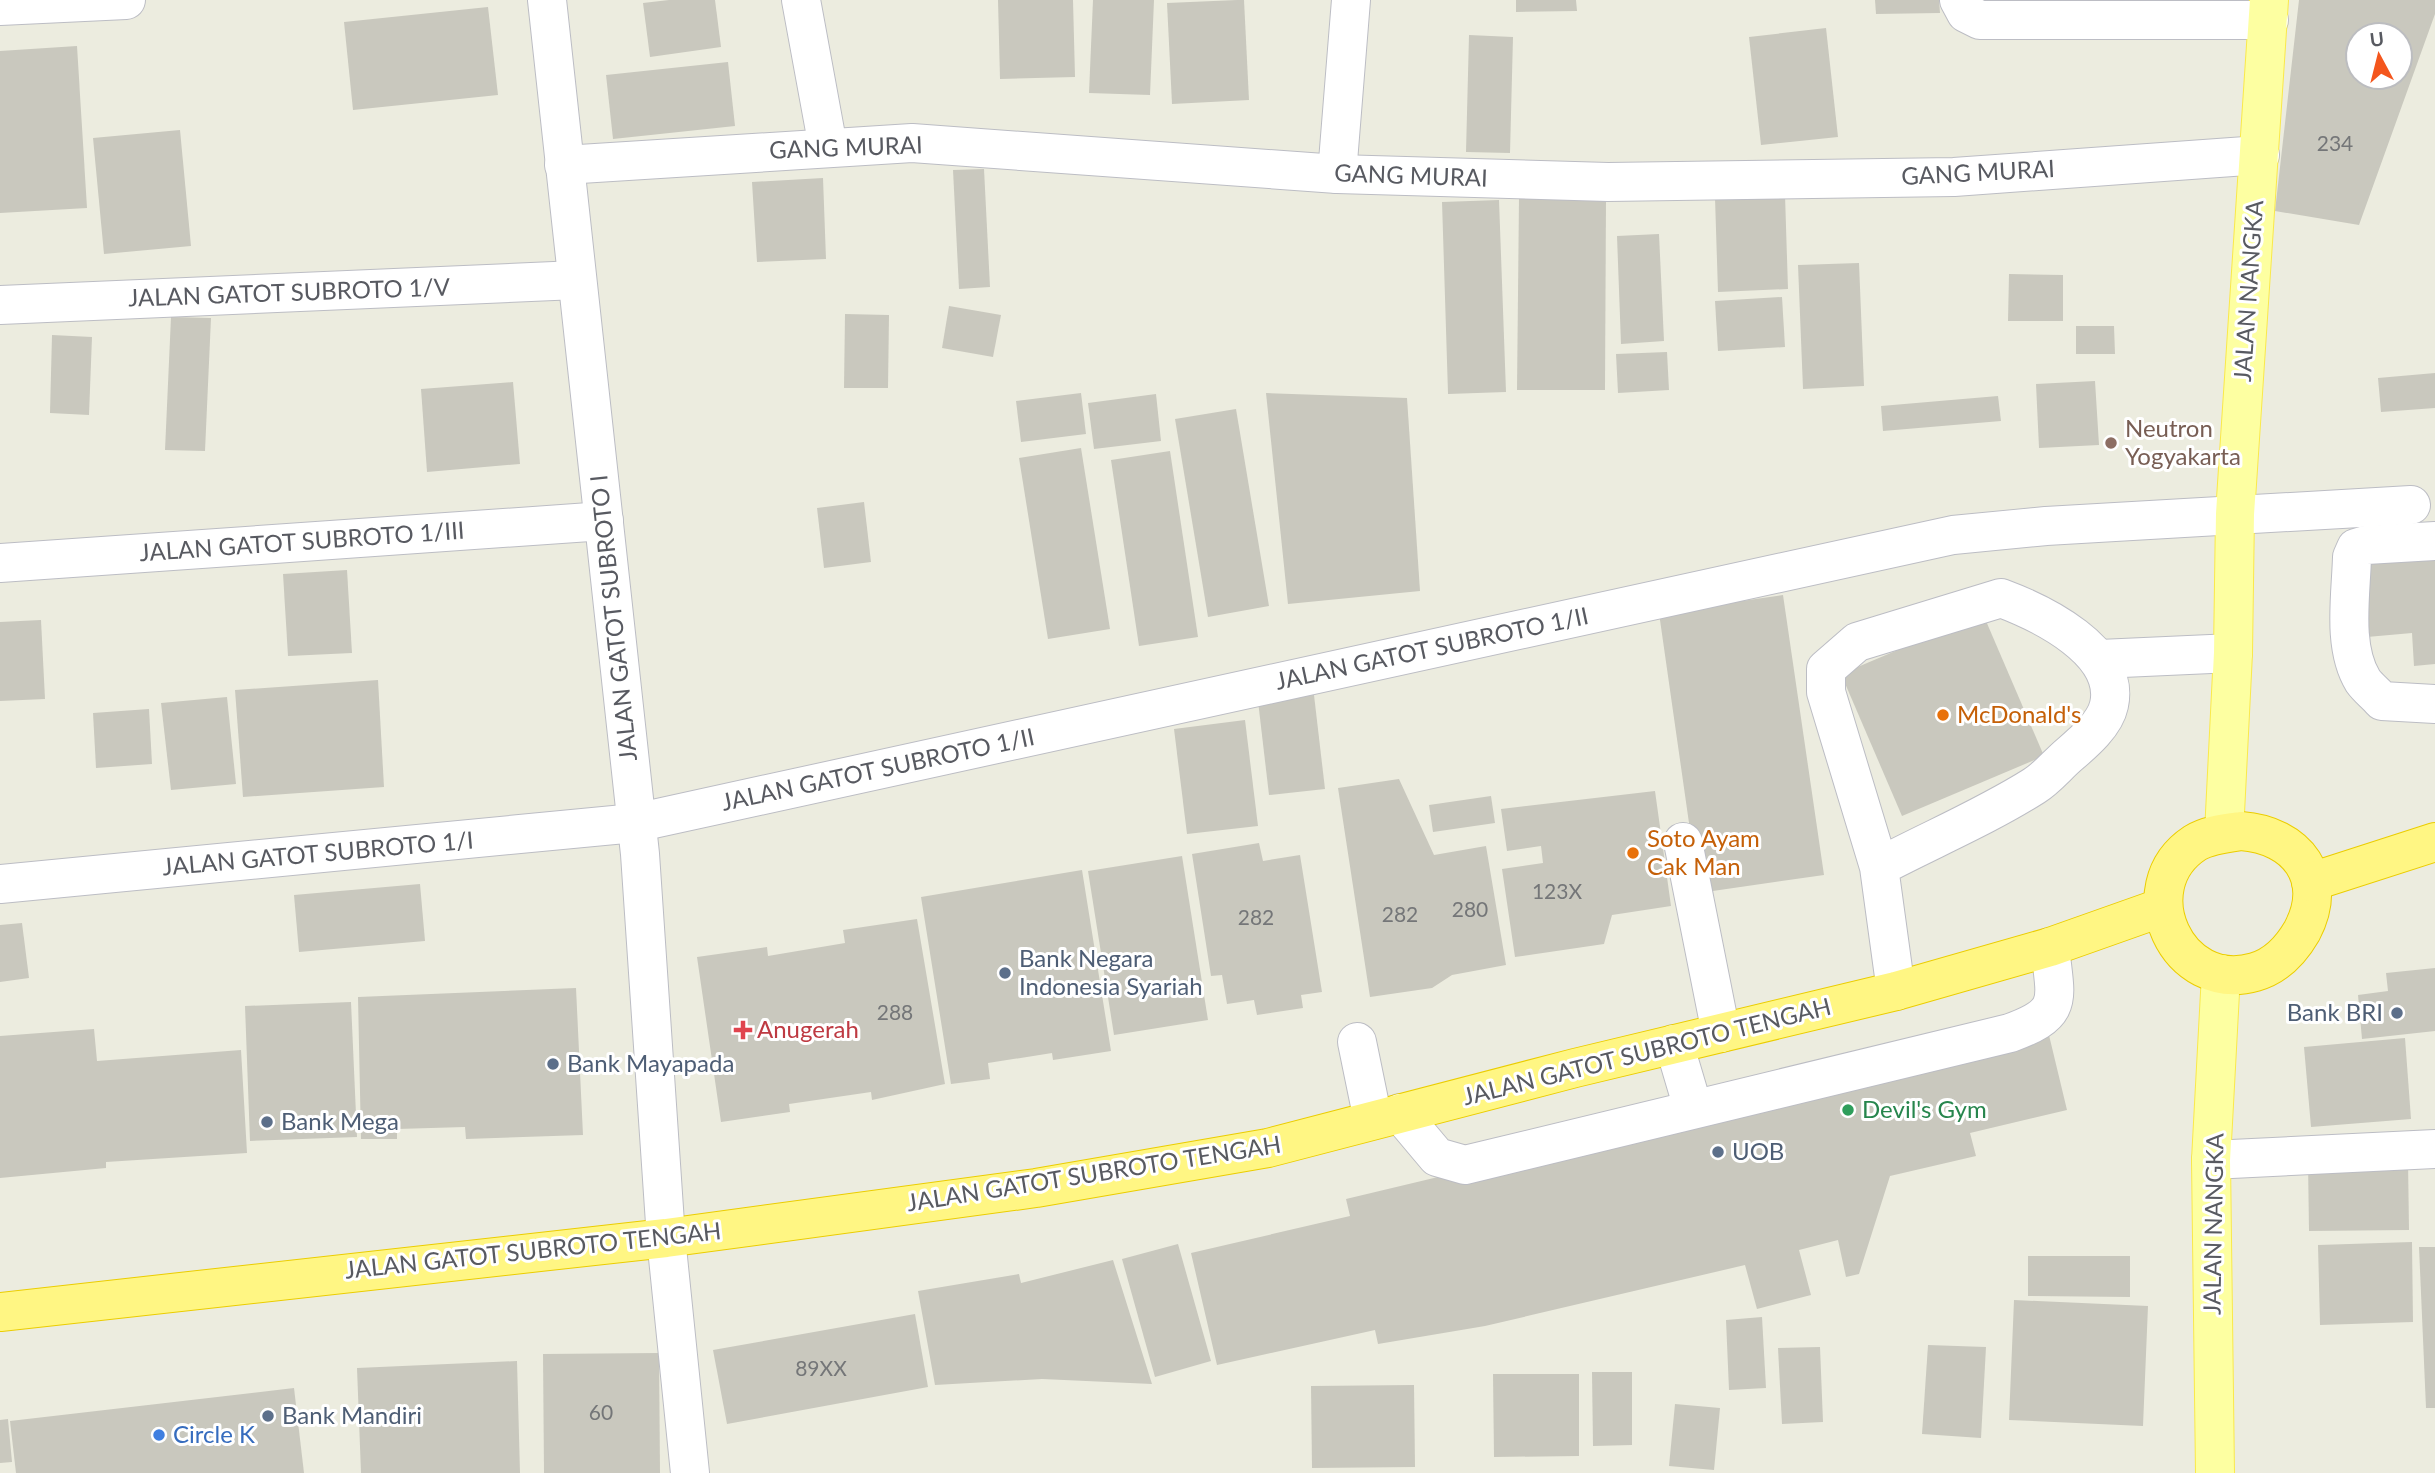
<svg xmlns="http://www.w3.org/2000/svg" width="2435" height="1473" font-family="Lato,sans-serif">
<style>
.building{fill:#c9c8be;fill-rule:evenodd}
.lines{fill:none;stroke-linecap:round;stroke-linejoin:round}
.minor-casing{stroke:#bcbdc4;stroke-width:40}
.major-casing{stroke:#fae94a;stroke-width:40}
.highway-casing{stroke:#ebcd00;stroke-width:40}
.minor{stroke:#fff;stroke-width:38}
.major{stroke:#fdffa1;stroke-width:38}
.highway{stroke:#fff683;stroke-width:38}
.education-dot{fill:#8d6e63;stroke:#fff;stroke-width:2.5}
.food-dot{fill:#e8710a;stroke:#fff;stroke-width:2.5}
.service-dot{fill:#5c6f8a;stroke:#fff;stroke-width:2.5}
.health-dot{fill:#e0444e;stroke:#fff;stroke-width:2.5}
.leisure-dot{fill:#2e9e5b;stroke:#fff;stroke-width:2.5}
.shop-dot{fill:#3f7fe0;stroke:#fff;stroke-width:2.5}
.labels{text-anchor:middle;stroke-width:6;stroke-linejoin:round;paint-order:stroke}
.number-label{font-size:21px;fill:#747678}
.street-label{font-size:24px;fill:#585a61;stroke:#fff}
.education-label{font-size:24px;fill:#785e54;stroke:#fff;text-anchor:start}
.food-label{font-size:24px;fill:#c56008;stroke:#fff;text-anchor:start}
.service-label{font-size:24px;fill:#4e5e75;stroke:#fff;text-anchor:start}
.health-label{font-size:24px;fill:#be3a42;stroke:#fff;text-anchor:start}
.leisure-label{font-size:24px;fill:#27864d;stroke:#fff;text-anchor:start}
.shop-label{font-size:24px;fill:#366cbe;stroke:#fff;text-anchor:start}
</style>
<rect width="100%" height="100%" fill="#ececdf"/>
<g class="building">
<polygon points="669,0 715,0 721,47 650,57 643,3"/>
<polygon points="998,0 1073,0 1075,77 1000,79"/>
<polygon points="1093,0 1154,0 1150,95 1089,93"/>
<polygon points="1237,0 1244,0 1249,100 1172,104 1167,3"/>
<polygon points="1516,0 1576,0 1577,11 1516,12"/>
<polygon points="1875,0 1939,0 1940,13 1876,14"/>
<path d="M2299,0H2435V14L2359,225L2275,211ZM2358,35H2400V77H2358Z"/>
<polygon points="488,7 498,95 353,110 344,22"/>
<polygon points="1826,28 1838,137 1761,145 1749,37"/>
<polygon points="1469,35 1513,37 1510,153 1466,152"/>
<polygon points="77,46 87,208 0,213 0,51"/>
<polygon points="728,62 735,126 613,139 606,75"/>
<polygon points="180,130 191,246 104,254 93,138"/>
<polygon points="984,169 990,287 959,289 953,170"/>
<polygon points="823,178 826,259 757,262 752,182"/>
<polygon points="1785,195 1788,289 1718,292 1715,198"/>
<polygon points="1519,198 1606,199 1605,390 1517,390"/>
<polygon points="1499,200 1506,392 1448,394 1442,202"/>
<polygon points="1659,234 1664,341 1621,344 1617,236"/>
<polygon points="1859,263 1864,386 1803,389 1798,265"/>
<polygon points="2009,274 2063,275 2063,321 2008,321"/>
<polygon points="1782,297 1785,347 1718,351 1715,301"/>
<polygon points="949,306 1001,315 993,357 942,348"/>
<polygon points="845,314 889,315 888,388 844,388"/>
<polygon points="171,317 211,318 205,451 165,450"/>
<polygon points="2076,326 2114,326 2115,354 2076,354"/>
<polygon points="52,335 92,337 89,415 50,413"/>
<polygon points="1667,352 1669,390 1618,393 1616,354"/>
<polygon points="2435,373 2435,408 2381,412 2378,378"/>
<polygon points="2095,381 2099,445 2039,448 2036,384"/>
<polygon points="513,382 520,464 427,472 421,389"/>
<polygon points="1081,393 1086,434 1021,442 1016,401"/>
<polygon points="1266,393 1407,398 1420,591 1288,604"/>
<polygon points="1156,394 1161,441 1094,449 1088,403"/>
<polygon points="1998,396 2001,421 1883,431 1881,406"/>
<polygon points="1236,409 1269,606 1208,617 1175,419"/>
<polygon points="1081,448 1110,629 1048,639 1019,458"/>
<polygon points="1170,451 1198,637 1139,646 1111,460"/>
<polygon points="864,502 871,562 824,568 817,508"/>
<polygon points="2435,545 2435,664 2414,666 2412,633 2367,637 2361,551"/>
<polygon points="347,570 352,653 288,656 283,574"/>
<polygon points="1783,595 1824,875 1699,893 1659,613"/>
<polygon points="1983,614 2044,756 1902,816 1841,674"/>
<polygon points="41,620 45,699 0,701 0,622"/>
<polygon points="378,680 384,787 243,797 235,690"/>
<polygon points="1314,695 1325,789 1269,795 1258,701"/>
<polygon points="227,697 236,784 171,790 161,703"/>
<polygon points="149,709 152,764 96,768 93,713"/>
<polygon points="1245,720 1258,826 1187,834 1174,729"/>
<polygon points="1399,779 1434,855 1486,846 1506,965 1452,975 1432,988 1370,997 1338,788"/>
<polygon points="1655,791 1671,906 1612,915 1604,944 1515,957 1502,869 1543,863 1541,846 1507,851 1501,809"/>
<polygon points="1491,796 1495,823 1433,832 1429,805"/>
<polygon points="1259,843 1263,861 1300,855 1322,992 1301,995 1303,1008 1257,1015 1254,1000 1227,1004 1222,975 1211,976 1192,854"/>
<polygon points="1182,856 1208,1020 1114,1035 1088,871"/>
<polygon points="1082,870 1111,1051 1053,1060 1052,1053 988,1063 990,1079 951,1084 921,897"/>
<polygon points="420,884 425,941 299,952 294,895"/>
<polygon points="917,919 945,1084 872,1100 871,1092 789,1104 790,1112 721,1122 697,957 767,947 768,956 845,943 843,930"/>
<polygon points="22,923 29,978 0,982 0,925"/>
<polygon points="2435,968 2435,1031 2362,1039 2358,995 2388,991 2386,973"/>
<polygon points="576,988 583,1135 466,1139 465,1127 397,1129 397,1139 361,1139 358,997"/>
<polygon points="351,1002 357,1137 250,1141 245,1006"/>
<polygon points="94,1029 97,1061 241,1050 247,1153 106,1162 106,1168 0,1178 0,1036"/>
<polygon points="2048,1031 2067,1110 1970,1133 1976,1156 1890,1176 1859,1274 1846,1277 1838,1240 1799,1250 1811,1295 1757,1309 1745,1265 1485,1326 1378,1344 1375,1330 1217,1365 1191,1253 1350,1216 1346,1199"/>
<polygon points="2405,1038 2411,1119 2311,1127 2304,1047"/>
<polygon points="2408,1160 2409,1230 2309,1231 2308,1161"/>
<polygon points="2412,1242 2413,1322 2320,1325 2318,1245"/>
<polygon points="1178,1244 1211,1361 1155,1377 1122,1259"/>
<polygon points="2419,1247 2435,1247 2435,1408 2426,1408"/>
<polygon points="2028,1256 2130,1256 2130,1297 2028,1296"/>
<polygon points="1113,1260 1152,1384 1042,1379 935,1385 918,1291 1019,1274 1021,1283"/>
<polygon points="2014,1300 2148,1306 2143,1426 2009,1420"/>
<polygon points="915,1314 928,1387 727,1424 713,1350"/>
<polygon points="1762,1317 1766,1388 1729,1390 1726,1320"/>
<polygon points="1928,1345 1986,1347 1981,1438 1922,1434"/>
<polygon points="1820,1347 1823,1422 1782,1424 1778,1348"/>
<polygon points="659,1353 660,1473 544,1473 543,1354"/>
<polygon points="517,1361 520,1473 361,1473 357,1368"/>
<polygon points="1592,1372 1632,1372 1632,1445 1593,1446"/>
<polygon points="1493,1374 1579,1374 1579,1456 1494,1457"/>
<polygon points="1414,1385 1415,1467 1312,1468 1311,1386"/>
<polygon points="294,1388 304,1473 16,1473 10,1421"/>
<polygon points="1675,1404 1720,1408 1714,1470 1669,1466"/>
<polygon points="8,1419 12,1462 0,1463 0,1420"/>
</g>
<g class="lines">
<defs>
<g id="minor">
<polyline points="547,0 640,854 666,1238 690,1473"/>
<polyline points="801,0 828,147"/>
<polyline points="1959,0 1966,13 1980,20 2269,20"/>
<polyline points="0,6 126,0"/>
<polyline points="564,165 912,143 1337,174 1608,182 1954,177 2260,155"/>
<polyline points="1337,174 1351,0"/>
<polyline points="0,305 577,280"/>
<path d="M2435,541L2366,545L2356,548L2352,557C2351,595 2342,647 2363,681C2368,688 2376,694 2382,701L2435,704"/>
<polyline points="0,563 604,521"/>
<polyline points="2100,659 2233,653"/>
<polyline points="1683,842 1721,1033"/>
<path d="M1879,867C1930,840 1985,817 2034,786C2047,778 2058,764 2070,754C2084,742 2105,724 2109,705C2121,651 2041,613 2001,598L1857,642L1826,669V692L1879,867L1896,991"/>
<polyline points="0,884 635,823 1953,535 2046,526 2411,505"/>
<polyline points="1357,1042 1373,1120"/>
<polyline points="1674,1044 1693,1108"/>
<path d="M1400,1113L1437,1157L1465,1165L2010,1033C2066,1013 2055,999 2050,947"/>
<polyline points="2211,1160 2435,1149"/>
</g>
<g id="major">
<polyline points="2224,833 2233,653 2235,514 2269,0"/>
<polyline points="2215,1473 2211,1160 2221,974"/>
</g>
<g id="highway">
<path d="M2241,831C2297,835 2330,878 2302,931C2291,950 2276,966 2255,972C2177,995 2128,887 2195,843C2208,835 2226,833 2241,831Z"/>
<polyline points="2311,882 2435,842"/>
<polyline points="0,1312 666,1238 1036,1188 1268,1148 1575,1068 1896,991 2050,947 2163,907"/>
</g>
</defs>
<use href="#minor" class="minor-casing"/>
<use href="#major" class="major-casing"/>
<use href="#highway" class="highway-casing"/>
<use href="#minor" class="minor"/>
<use href="#major" class="major"/>
<use href="#highway" class="highway"/>
</g>
<circle class="education-dot" cx="2111" cy="443" r="7"/>
<g class="food-dot">
<circle cx="1943" cy="715" r="7"/>
<circle cx="1633" cy="853" r="7"/>
</g>
<g class="service-dot">
<circle cx="1005" cy="973" r="7"/>
<circle cx="2397" cy="1013" r="7"/>
<circle cx="553" cy="1064" r="7"/>
<circle cx="267" cy="1122" r="7"/>
<circle cx="1718" cy="1152" r="7"/>
<circle cx="268" cy="1416" r="7"/>
</g>
<path class="health-dot" d="M739.5 1019.5h7v7h7v7h-7v7h-7v-7h-7v-7h7z"/>
<circle class="leisure-dot" cx="1848" cy="1110" r="7"/>
<circle class="shop-dot" cx="159" cy="1435" r="7"/>
<g class="labels">
<g class="number-label">
<text x="2335" y="151">234</text>
<text x="1557" y="899">123X</text>
<text x="1470" y="917">280</text>
<text x="1400" y="922">282</text>
<text x="1256" y="925">282</text>
<text x="895" y="1020">288</text>
<text x="821" y="1376">89XX</text>
<text x="601" y="1420">60</text>
</g>
<g class="street-label">
<text transform="translate(846 148) rotate(-2)" y="8">GANG MURAI</text>
<text transform="translate(1978 173) rotate(-3)" y="8">GANG MURAI</text>
<text transform="translate(1411 176) rotate(2)" y="8">GANG MURAI</text>
<text transform="translate(2249 291) rotate(-86)" y="8">JALAN NANGKA</text>
<text transform="translate(289 293) rotate(-2)" y="8">JALAN GATOT SUBROTO 1/V</text>
<text transform="translate(302 542) rotate(-4)" y="8">JALAN GATOT SUBROTO 1/III</text>
<text transform="translate(614 618) rotate(-96)" y="8">JALAN GATOT SUBROTO I</text>
<text transform="translate(1432 649) rotate(-12)" y="8">JALAN GATOT SUBROTO 1/II</text>
<text transform="translate(878 770) rotate(-12)" y="8">JALAN GATOT SUBROTO 1/II</text>
<text transform="translate(318 854) rotate(-5)" y="8">JALAN GATOT SUBROTO 1/I</text>
<text transform="translate(1647 1052) rotate(-14)" y="8">JALAN GATOT SUBROTO TENGAH</text>
<text transform="translate(1094 1174) rotate(-9)" y="8">JALAN GATOT SUBROTO TENGAH</text>
<text transform="translate(2214 1224) rotate(-89)" y="8">JALAN NANGKA</text>
<text transform="translate(533 1251) rotate(-6)" y="8">JALAN GATOT SUBROTO TENGAH</text>
</g>
<g class="education-label">
<text x="2125" y="437">Neutron<tspan x="2125" dy="28">Yogyakarta</tspan></text>
</g>
<g class="food-label">
<text x="1957" y="723">McDonald's</text>
<text x="1647" y="847">Soto Ayam<tspan x="1647" dy="28">Cak Man</tspan></text>
</g>
<g class="service-label">
<text x="1019" y="967">Bank Negara<tspan x="1019" dy="28">Indonesia Syariah</tspan></text>
<text x="2383" y="1021" text-anchor="end">Bank BRI</text>
<text x="567" y="1072">Bank Mayapada</text>
<text x="281" y="1130">Bank Mega</text>
<text x="1732" y="1160">UOB</text>
<text x="282" y="1424">Bank Mandiri</text>
</g>
<g class="health-label">
<text x="757" y="1038">Anugerah</text>
</g>
<g class="leisure-label">
<text x="1862" y="1118">Devil's Gym</text>
</g>
<g class="shop-label">
<text x="173" y="1443">Circle K</text>
</g>
</g>
<g transform="translate(2379 56) rotate(353)"><circle r="33" fill="#ffffff" stroke="#bcbdc0" stroke-width="2"/>
<path d="M0-5L12 26L0 18L-12 26Z" fill="#f4561d"/>
<text y="-10" font-size="19" font-weight="bold" text-anchor="middle" fill="#585a61">U</text>
</g>
</svg>
